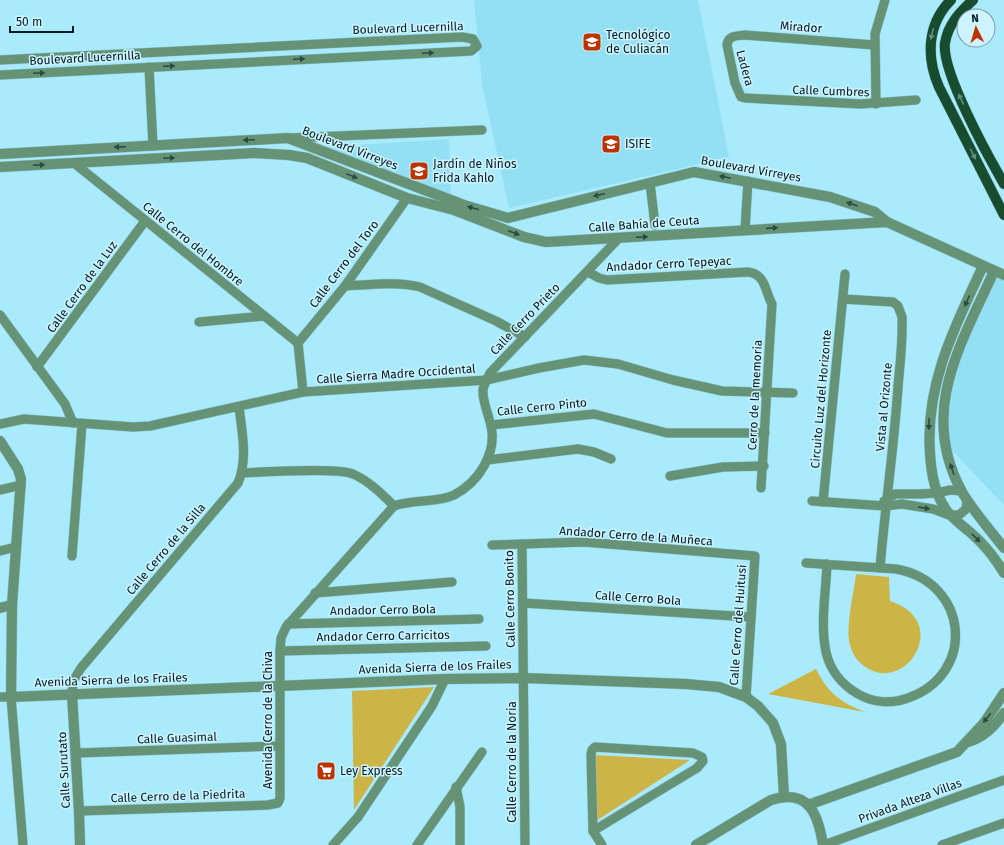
<svg xmlns="http://www.w3.org/2000/svg" width="1004" height="845" font-family="'Fira Sans',sans-serif">
<style>
.built{fill:#93dff3}
.green{fill:#cdb447}
.lines{fill:none;stroke-linecap:round;stroke-linejoin:round}
.minor-casing{stroke:#8bc6d5;stroke-width:10}
.tertiary-casing{stroke:#8bc6d5;stroke-width:11}
.primary-casing{stroke:#8bc6d5;stroke-width:11}
.minor{stroke:#669376;stroke-width:9}
.tertiary{stroke:#669376;stroke-width:10}
.primary{stroke:#174c2f;stroke-width:10}
.oneway{fill:#608f82}
.oneway2{fill:#294b44}
.labels{text-anchor:middle;stroke-width:3;stroke-linejoin:round;paint-order:stroke}
.street-label{font-size:12px;fill:#011b22;stroke:#cdf3fe}
.poi-label{font-size:12px;fill:#011b22;stroke:#cdf3fe;text-anchor:start}
</style>
<rect width="100%" height="100%" fill="#a9ebfc"/>
<g class="built">
<polygon points="474,0 698,0 729,157 509,208 482,84"/>
<polygon points="449,139 451,194 325,147"/>
<polygon points="994,271 1004,275 1004,505 945,443 944,400"/>
</g>
<g class="green">
<path d="M856,574L889,577L890,601C952,621 907,693 867,668C858,662 852,655 850,644C845,629 854,592 856,574Z"/>
<path d="M816,669C828,693 840,702 865,712L768,694Z"/>
<polygon points="434,687 354,810 352,691"/>
<polygon points="594,755 690,760 596,821"/>
</g>
<g class="lines">
<defs>
<g id="minor">
<path d="M874,45L745,35C737,36 728,35 727,45L735,83L741,97L745,98L861,104L916,100"/>
<polyline points="0,60 462,37 473,39 477,46 471,51 0,75"/>
<polyline points="149,67 153,146"/>
<polyline points="876,104 875,34 885,0"/>
<polyline points="290,138 482,130"/>
<polyline points="74,163 298,343"/>
<polyline points="650,183 655,225"/>
<polyline points="745,230 748,181"/>
<path d="M588,272L599,278L607,280L748,272C766,274 765,292 772,304L761,488"/>
<path d="M345,286C369,285 396,281 420,287L496,321L525,337"/>
<path d="M843,299L893,302L898,306L902,317C903,340 900,364 898,387C894,448 885,507 880,568"/>
<polyline points="0,315 65,404 73,423"/>
<polyline points="199,322 264,316"/>
<polyline points="298,343 345,286 407,198"/>
<polyline points="298,343 303,392"/>
<polyline points="37,367 145,221"/>
<polyline points="0,424 24,419 133,427 150,426 303,392 487,380 539,368 584,360 618,364 673,380 722,391 793,393"/>
<polyline points="491,425 594,414 667,433 765,433"/>
<polyline points="487,460 578,449 594,452 611,459"/>
<path d="M242,473C263,472 338,467 353,474C369,481 382,494 394,506"/>
<polyline points="670,476 723,467 764,466"/>
<polyline points="0,490 21,485"/>
<polyline points="812,501 885,506 902,504 933,509 949,515 959,515 966,509 967,500"/>
<polyline points="884,501 895,494 920,494 937,493 950,490 962,491"/>
<polyline points="823,502 845,274"/>
<polyline points="522,544 525,845"/>
<polyline points="492,545 584,542 755,556 746,697"/>
<polyline points="0,551 16,547"/>
<polyline points="72,556 82,424"/>
<path d="M806,563L896,569C969,582 977,674 908,698C892,704 873,703 858,694C842,685 830,670 826,652C820,624 826,592 827,564"/>
<polyline points="315,593 452,582"/>
<polyline points="523,603 751,617"/>
<polyline points="288,624 479,619"/>
<polyline points="280,651 486,646"/>
<path d="M72,694L73,681L81,668L238,483C248,459 242,432 239,407"/>
<polyline points="0,697 11,697 23,845"/>
<polygon points="595,747 693,753 702,757 703,761 697,768 593,831 591,755 592,750"/>
<polyline points="77,753 279,746"/>
<polyline points="456,787 460,807 460,845"/>
<path d="M79,811L268,805L278,803L280,798V651L281,638L286,627L394,506C413,499 438,503 454,495C479,482 497,453 491,426C489,416 482,400 483,390C484,384 488,378 490,373L619,238"/>
<polyline points="593,831 602,845"/>
<polyline points="333,845 358,817 432,706 445,679"/>
<polyline points="417,845 482,752"/>
<polyline points="824,845 1004,780"/>
<polyline points="942,845 1004,823"/>
</g>
<g id="tertiary">
<polyline points="0,154 288,138 464,205 508,218 694,172 830,197 875,212 887,222"/>
<polyline points="0,167 254,153 289,155 307,158 407,198 454,210 524,237 546,242 887,222 1004,275"/>
<path d="M983,266C955,326 925,384 930,453C931,472 934,492 945,508C951,518 962,525 971,533C984,544 995,558 1004,573"/>
<path d="M994,271C961,345 918,411 962,492C974,512 990,530 1004,548"/>
<polyline points="0,441 18,469 21,479 12,605 11,697 445,679 524,678 686,684 719,687 746,697 758,706 773,723 781,744 784,796"/>
<polyline points="0,608 12,605"/>
<polyline points="72,694 79,811 80,845"/>
<path d="M968,742C984,737 994,727 1004,713"/>
<polyline points="808,805 957,752 984,723 1004,693"/>
<path d="M696,845L771,800C808,788 818,813 823,845"/>
</g>
<g id="primary">
<path d="M951,0C927,24 926,57 939,87L1004,215"/>
<path d="M973,0C960,12 948,24 945,43C941,71 988,156 1004,184"/>
</g>
</defs>
<use href="#minor" class="minor-casing"/>
<use href="#tertiary" class="tertiary-casing"/>
<use href="#primary" class="primary-casing"/>
<use href="#minor" class="minor"/>
<use href="#tertiary" class="tertiary"/>
<use href="#primary" class="primary"/>
</g>
<defs><path id="oneway-solid" d="M-6-.8H1V-3.2L6.5 0L1 3.2V.8H-6Z"/></defs>
<g class="oneway">
<use href="#oneway-solid" transform="translate(932 34) rotate(104)"/>
<use href="#oneway-solid" transform="translate(961 99) rotate(-116)"/>
<use href="#oneway-solid" transform="translate(973 154) rotate(63)"/>
</g>
<g class="oneway2">
<use href="#oneway-solid" transform="translate(428 53) rotate(-3)"/>
<use href="#oneway-solid" transform="translate(299 59) rotate(-3)"/>
<use href="#oneway-solid" transform="translate(169 66) rotate(-3)"/>
<use href="#oneway-solid" transform="translate(39 73) rotate(-3)"/>
<use href="#oneway-solid" transform="translate(249 140) rotate(177)"/>
<use href="#oneway-solid" transform="translate(120 147) rotate(177)"/>
<use href="#oneway-solid" transform="translate(169 158) rotate(-3)"/>
<use href="#oneway-solid" transform="translate(39 165) rotate(-3)"/>
<use href="#oneway-solid" transform="translate(352 176) rotate(22)"/>
<use href="#oneway-solid" transform="translate(725 177) rotate(-168)"/>
<use href="#oneway-solid" transform="translate(599 195) rotate(166)"/>
<use href="#oneway-solid" transform="translate(852 204) rotate(-161)"/>
<use href="#oneway-solid" transform="translate(473 208) rotate(-164)"/>
<use href="#oneway-solid" transform="translate(772 228) rotate(-4)"/>
<use href="#oneway-solid" transform="translate(514 233) rotate(21)"/>
<use href="#oneway-solid" transform="translate(642 237) rotate(-3)"/>
<use href="#oneway-solid" transform="translate(967 301) rotate(114)"/>
<use href="#oneway-solid" transform="translate(929 424) rotate(92)"/>
<use href="#oneway-solid" transform="translate(952 469) rotate(-109)"/>
<use href="#oneway-solid" transform="translate(924 508) rotate(9)"/>
<use href="#oneway-solid" transform="translate(976 538) rotate(44)"/>
<use href="#oneway-solid" transform="translate(987 718) rotate(128)"/>
</g>
<defs>
<symbol id="university-square" viewBox="-11 -11 22 22"><rect x="-9" y="-9" width="18" height="18" rx="4" fill="#bc3300" stroke="#cdf3fe"/><path d="M0-5L7-2L0 1L-7-2ZM-4 1L0 2.5L4 1V4Q0 6-4 4Z" fill="#fff"/></symbol>
<symbol id="school-square" viewBox="-11 -11 22 22"><rect x="-9" y="-9" width="18" height="18" rx="4" fill="#bc3300" stroke="#cdf3fe"/><path d="M0-5L7-2L0 1L-7-2ZM-4 1L0 2.5L4 1V4Q0 6-4 4Z" fill="#fff"/></symbol>
<symbol id="supermarket-square" viewBox="-11 -11 22 22"><rect x="-9" y="-9" width="18" height="18" rx="4" fill="#bc3300" stroke="#cdf3fe"/><path d="M-6-5.5h2.5l.6 2H6L4.5 2H-2.5L-4.4-4H-6ZM-1.5 3.2a1.3 1.3 0 1 0 .1 0ZM3 3.2a1.3 1.3 0 1 0 .1 0Z" fill="#fff"/></symbol>
</defs>
<g fill-rule="evenodd">
<use href="#university-square" x="581" y="31" width="22" height="22"/>
<use href="#school-square" x="600" y="133" width="22" height="22"/>
<use href="#school-square" x="408" y="160" width="22" height="22"/>
<use href="#supermarket-square" x="315" y="760" width="22" height="22"/>
</g>
<g class="labels">
<g class="street-label">
<text transform="translate(801 27) rotate(4)" y="4">Mirador</text>
<text transform="translate(408 28) rotate(-2)" y="4">Boulevard Lucernilla</text>
<text transform="translate(85 58) rotate(-3)" y="4">Boulevard Lucernilla</text>
<text transform="translate(745 68) rotate(75)" y="4">Ladera</text>
<text transform="translate(831 91) rotate(2)" y="4">Calle Cumbres</text>
<text transform="translate(350 148) rotate(21)" y="4">Boulevard Virreyes</text>
<text transform="translate(751 169) rotate(10)" y="4">Boulevard Virreyes</text>
<text transform="translate(644 224) rotate(-4)" y="4">Calle Bahía de Ceuta</text>
<text transform="translate(193 244) rotate(39)" y="4">Calle Cerro del Hombre</text>
<text transform="translate(344 264) rotate(-53)" y="4">Calle Cerro del Toro</text>
<text transform="translate(669 264) rotate(-3)" y="4">Andador Cerro Tepeyac</text>
<text transform="translate(82 287) rotate(-54)" y="4">Calle Cerro de la Luz</text>
<text transform="translate(525 319) rotate(-46)" y="4">Calle Cerro Prieto</text>
<text transform="translate(396 374) rotate(-4)" y="4">Calle Sierra Madre Occidental</text>
<text transform="translate(755 395) rotate(-87)" y="4">Cerro de la memoria</text>
<text transform="translate(821 399) rotate(-85)" y="4">Circuito Luz del Horizonte</text>
<text transform="translate(542 407) rotate(-6)" y="4">Calle Cerro Pinto</text>
<text transform="translate(884 407) rotate(-85)" y="4">Vista al Orizonte</text>
<text transform="translate(636 536) rotate(4)" y="4">Andador Cerro de la Muñeca</text>
<text transform="translate(166 549) rotate(-50)" y="4">Calle Cerro de la Silla</text>
<text transform="translate(638 598) rotate(4)" y="4">Calle Cerro Bola</text>
<text transform="translate(510 599) rotate(-91)" y="4">Calle Cerro Bonito</text>
<text transform="translate(383 610) rotate(-1)" y="4">Andador Cerro Bola</text>
<text transform="translate(738 625) rotate(-86)" y="4">Calle Cerro del Huitusi</text>
<text transform="translate(383 636) rotate(-1)" y="4">Andador Cerro Carricitos</text>
<text transform="translate(435 667) rotate(-2)" y="4">Avenida Sierra de los Frailes</text>
<text transform="translate(111 680) rotate(-2)" y="4">Avenida Sierra de los Frailes</text>
<text transform="translate(268 720) rotate(-90)" y="4">Avenida Cerro de la Chiva</text>
<text transform="translate(177 738) rotate(-2)" y="4">Calle Guasimal</text>
<text transform="translate(512 762) rotate(-90)" y="4">Calle Cerro de la Noria</text>
<text transform="translate(64 770) rotate(-93)" y="4">Calle Surutato</text>
<text transform="translate(178 796) rotate(-2)" y="4">Calle Cerro de la Piedrita</text>
<text transform="translate(910 801) rotate(-20)" y="4">Privada Alteza Villas</text>
</g>
<g class="poi-label">
<text x="606" y="39">Tecnológico<tspan x="606" dy="14">de Culiacán</tspan></text>
<text x="625" y="148">ISIFE</text>
<text x="433" y="168">Jardín de Niños<tspan x="433" dy="14">Frida Kahlo</tspan></text>
<text x="340" y="775">Ley Express</text>
</g>
</g>
<g transform="translate(976 28) rotate(355)"><circle r="19" fill="#cdf3fe" stroke="#7b9da6"/>
<path d="M0-3L7 15L0 10L-7 15Z" fill="#bc3300"/>
<text y="-6" font-size="11" font-weight="bold" text-anchor="middle" fill="#011b22">N</text>
</g>
<path d="M10 26v6h63v-6" fill="none" stroke="#011b22" stroke-width="2"/>
<text x="16" y="26" font-size="12" fill="#011b22" stroke="#cdf3fe" stroke-width="3" paint-order="stroke">50 m</text>
</svg>
